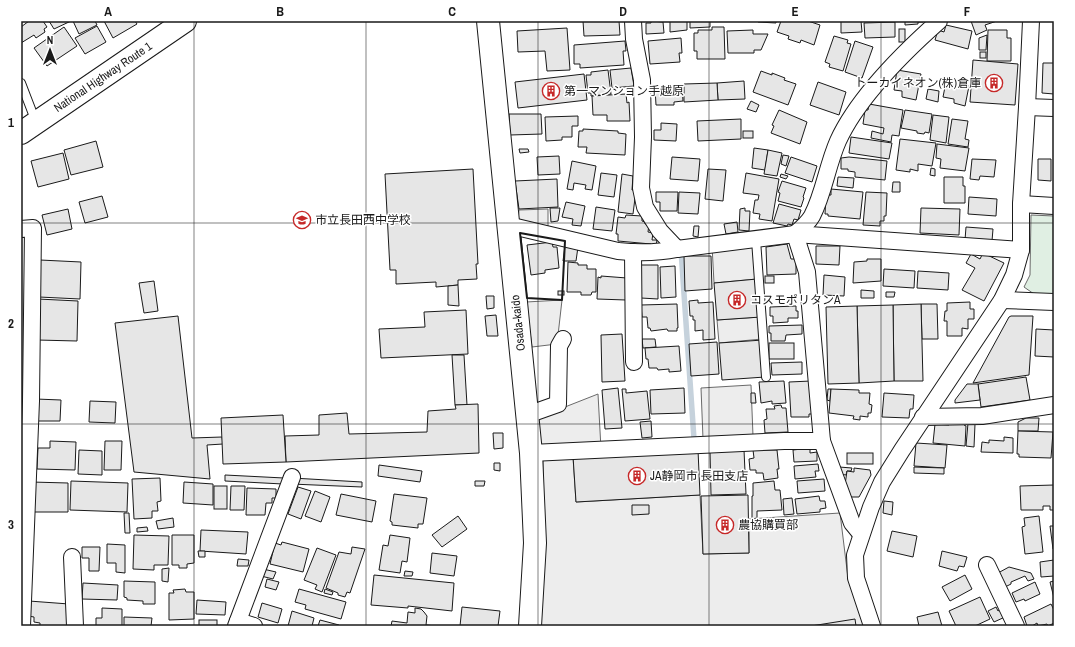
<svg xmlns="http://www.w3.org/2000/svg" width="1075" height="647" font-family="'Archivo Narrow','Noto Sans JP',sans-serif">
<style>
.green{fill:#e0efe3;stroke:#6a6a6a}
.parking{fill:#ededed;stroke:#6a6a6a}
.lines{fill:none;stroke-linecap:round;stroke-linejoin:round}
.stream{stroke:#c6d2dc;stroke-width:5.5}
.building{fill:#e6e6e6;stroke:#1a1a1a}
.service-casing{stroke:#1a1a1a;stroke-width:10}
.minor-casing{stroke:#1a1a1a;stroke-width:18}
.secondary-casing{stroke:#1a1a1a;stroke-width:24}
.trunk-casing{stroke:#1a1a1a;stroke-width:24}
.service{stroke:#fff;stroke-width:8}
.minor{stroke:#fff;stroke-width:16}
.secondary{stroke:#fff;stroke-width:22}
.trunk{stroke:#fff;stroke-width:22}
.wall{stroke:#1a1a1a;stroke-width:2}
.grid{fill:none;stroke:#1a1a1a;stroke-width:1;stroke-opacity:0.55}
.labels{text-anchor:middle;stroke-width:3;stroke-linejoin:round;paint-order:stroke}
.street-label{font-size:12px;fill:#1a1a1a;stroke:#fff}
.poi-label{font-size:12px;fill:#1a1a1a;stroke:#fff;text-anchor:start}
.neatline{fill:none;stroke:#1a1a1a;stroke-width:1.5}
.grid-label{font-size:13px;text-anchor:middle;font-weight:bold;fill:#1a1a1a}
</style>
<rect width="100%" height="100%" fill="#fff"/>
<polygon class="green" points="1031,215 1054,216 1054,295 1034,294 1024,287 1030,275"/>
<g class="parking">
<polygon points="548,209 548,228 518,221 519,210"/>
<polygon points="756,240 757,279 714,283 712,245"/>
<polygon points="562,300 557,344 532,347 526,302"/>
<polygon points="760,317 762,339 719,343 717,320"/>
<polygon points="751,385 753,436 703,439 701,388"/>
<polygon points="598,394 601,449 540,452 537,418"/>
<polygon points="573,457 576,502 700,495 703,554 749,553 749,519 840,513 848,578 864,626 538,626 543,506 543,458"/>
</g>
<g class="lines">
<polyline class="stream" points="681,250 694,439"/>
</g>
<g class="building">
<polygon points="29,21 43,21 47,27 44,29 45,32 36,38 34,35 21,43 21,27"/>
<polygon points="49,21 71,21 54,29"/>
<polygon points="73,21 95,21 97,25 79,34"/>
<polygon points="104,21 135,21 137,24 113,38"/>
<polygon points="583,21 619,21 620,35 584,36"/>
<polygon points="651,21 663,22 664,33 646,34 646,23 651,23"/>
<polygon points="670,21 687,21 687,30 670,32"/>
<polygon points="690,21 710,21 710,27 690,28"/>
<polygon points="758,21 776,21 776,23 758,22"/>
<polygon points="781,21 808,21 820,25 814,45 801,40 800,43 788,39 789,36 777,32"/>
<polygon points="841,21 861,21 862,32 841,33"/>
<polygon points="905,21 923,21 923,22 918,22 918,24 905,25"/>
<polygon points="971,21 997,21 985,25 987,30 976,35"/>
<polygon points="895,22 895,37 865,38 864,23"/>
<polygon points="946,25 972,31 968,49 935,40 938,30 944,32"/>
<polygon points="97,26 106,42 85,54 75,38"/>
<polygon points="64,27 77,46 47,66 34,48"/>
<polygon points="712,27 724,27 725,59 697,59 697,51 694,51 694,33 698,33 698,30 712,30"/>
<polygon points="567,28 570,70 547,71 545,51 518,52 517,31"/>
<rect x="899" y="29" width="6" height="13"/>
<polygon points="753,30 753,34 768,34 761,50 754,50 754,53 728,53 727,31"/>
<polygon points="988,30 1007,30 1007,38 1011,38 1011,61 987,61"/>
<polygon points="987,35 986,50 979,50 979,38"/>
<polygon points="834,36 848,40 847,43 851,44 843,71 829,67 830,64 825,62"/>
<polygon points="681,38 682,53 679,53 680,62 650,64 648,41"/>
<polygon points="625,41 626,51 623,51 624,65 580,68 580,64 574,64 574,45"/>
<polygon points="855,41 873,47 862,78 845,72"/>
<rect x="980" y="52" width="6" height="6"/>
<polygon points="973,60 1018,64 1015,105 970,102"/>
<polygon points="1043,63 1054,63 1054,94 1042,93"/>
<polygon points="631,68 634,86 612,88 610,70"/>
<polygon points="608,70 611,94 591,96 591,93 588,93 586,75 591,75 591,72"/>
<polygon points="897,70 921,74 916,100 902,97 902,91 894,90"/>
<polygon points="761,71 772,75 772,73 785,78 784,80 796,84 788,105 753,92"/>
<polygon points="584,74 587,100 518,108 515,82"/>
<polygon points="744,81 745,99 718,100 717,83"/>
<polygon points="818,82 846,92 839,115 810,105"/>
<polygon points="946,82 969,86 965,106 954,103 954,99 943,97"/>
<polygon points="717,83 718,100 684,102 684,84"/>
<polygon points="682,86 683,101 674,102 674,105 656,105 655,88"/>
<polygon points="928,89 939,91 938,102 926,99"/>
<polygon points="626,94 627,103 629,102 630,121 607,121 607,115 593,115 592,96"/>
<polygon points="751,101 759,105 756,112 747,109"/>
<polygon points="869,104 903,110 899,136 892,135 891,142 871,138 872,131 883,134 884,128 863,124 865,110 868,110"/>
<polygon points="779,110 807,122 800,144 771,133 774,126 772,125"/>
<polygon points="905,110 932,114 929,133 925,132 924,134 917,133 917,131 901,128"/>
<polygon points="509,114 541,114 542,134 510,135"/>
<polygon points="933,115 949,117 946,143 930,140"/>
<polygon points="578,116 578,126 572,126 572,137 562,137 562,140 546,141 545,117"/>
<polygon points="741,119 741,139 698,141 697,121"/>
<polygon points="952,119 968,121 965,139 969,140 968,147 948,144"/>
<polygon points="661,123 677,124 676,141 654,140 654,130 661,130"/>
<polygon points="583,129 618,131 618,133 626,134 625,155 586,153 587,147 578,147 579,131 583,131"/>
<rect x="743" y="131" width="10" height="7"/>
<polygon points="851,137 892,143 889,159 849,153"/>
<polygon points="900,139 936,143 932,166 918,164 918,171 910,169 910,172 896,170"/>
<polygon points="96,141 103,167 71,175 64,150"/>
<polygon points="937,144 969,148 965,171 940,168 941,159 936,158"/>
<polygon points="754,148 768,150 765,170 752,168"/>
<polygon points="519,149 528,149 529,152 520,153"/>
<polygon points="768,150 782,153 777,176 764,174"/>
<polygon points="63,153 69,179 38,187 31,161"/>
<polygon points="783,155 789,156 786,166 781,164"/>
<polygon points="559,156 560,174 538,175 537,157"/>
<polygon points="672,157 700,159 698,181 670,179"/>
<polygon points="791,157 817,166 812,182 785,173"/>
<polygon points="849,157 887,161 885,180 855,177 855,172 848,171 848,169 841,169 841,158"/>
<polygon points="972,159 996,160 994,177 980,176 979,180 970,179"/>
<polygon points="1038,159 1051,159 1051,181 1038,180"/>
<polygon points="572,161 596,166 592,190 585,189 586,185 574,183 573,190 567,189"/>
<polygon points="931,168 935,169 935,176 930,175"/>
<polygon points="473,169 478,264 476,264 477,279 458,280 458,285 436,287 436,282 396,284 396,270 390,270 385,174"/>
<polygon points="708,169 726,170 723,201 705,199"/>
<polygon points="601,173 617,175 614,197 598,195"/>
<polygon points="746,173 779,179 772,221 759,219 760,214 753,213 755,200 758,200 759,195 743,193"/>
<polygon points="622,174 633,176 632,190 636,190 633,214 618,212"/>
<polygon points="781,174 788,176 786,179 780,177"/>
<polygon points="838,177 854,178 853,188 837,186"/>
<polygon points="944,177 963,177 963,186 965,186 965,203 944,203"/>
<polygon points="557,179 558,207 519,209 515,181"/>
<polygon points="782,181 806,188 803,197 804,198 801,207 778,201 780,193 778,192"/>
<polygon points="893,182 900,182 900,192 892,192"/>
<polygon points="831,189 863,192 860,219 828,216 828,214 825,214 826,195 831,195"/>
<polygon points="656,192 678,192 677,211 660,211 660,202 656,202"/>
<polygon points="679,192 700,193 698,214 678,213"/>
<polygon points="866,192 887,193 886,216 884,216 884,221 880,221 880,226 863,225"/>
<polygon points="102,196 108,217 85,223 79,202"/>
<polygon points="969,197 997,199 996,216 968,214"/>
<polygon points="566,202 585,206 581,226 572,225 573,219 562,217"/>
<polygon points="779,204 801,210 798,220 794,219 792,225 788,224 787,226 773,223"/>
<polygon points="596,207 615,210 612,231 593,229"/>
<polygon points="550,208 560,208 558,221 551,222"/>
<polygon points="745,208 745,211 750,211 749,231 739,230 740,209"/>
<polygon points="921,208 960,209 959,235 920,233"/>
<polygon points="68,209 72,229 47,235 42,215"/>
<polygon points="626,215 642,216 642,221 645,222 645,224 649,224 648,232 653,233 652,240 657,240 656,246 652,246 651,244 618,241 618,234 616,234 618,217 625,218"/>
<polygon points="737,222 738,232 726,234 724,224"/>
<polygon points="694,226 699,226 698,237 693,236"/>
<polygon points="966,227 993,229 992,241 965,240"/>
<polygon points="552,242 553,247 557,247 559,268 545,270 545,273 531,275 527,245"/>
<polygon points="787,244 791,259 796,259 796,274 767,275 766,247"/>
<polygon points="565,246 578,247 576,261 563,261"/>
<polygon points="816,246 840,246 839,265 816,264"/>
<polygon points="983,253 1004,263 984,301 962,290 975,268 966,263 971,254 980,259"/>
<polygon points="684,256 711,256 712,289 685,291"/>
<polygon points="867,259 881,259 881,281 853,283 854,262 867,261"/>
<polygon points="40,260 81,262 80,299 39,297"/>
<polygon points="568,262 578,263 578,265 587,265 587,269 596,269 596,292 592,292 591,295 581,295 581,292 567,292"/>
<polygon points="641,265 658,265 658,299 641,298"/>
<polygon points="675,266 676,297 661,298 660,267"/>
<polygon points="884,269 915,271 914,288 883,286"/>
<polygon points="918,271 949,273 948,290 917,288"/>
<polygon points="824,275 845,277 844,296 823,295"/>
<polygon points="601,276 627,278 626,300 597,299 598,277 601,278"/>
<rect x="765" y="276" width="9" height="7"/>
<polygon points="757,279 761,317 717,320 714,283"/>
<polygon points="154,281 158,311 144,313 139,283"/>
<polygon points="458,285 459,306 448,305 448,286"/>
<polygon points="861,290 874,291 874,298 861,298"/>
<rect x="558" y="291" width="6" height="4"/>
<polygon points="886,292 895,292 894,297 886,297"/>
<polygon points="486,296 494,296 494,308 487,309"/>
<polygon points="38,299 78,301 77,341 37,340"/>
<polygon points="698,300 698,303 713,302 715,339 703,340 703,330 695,331 695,320 693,320 693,316 690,316 689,301"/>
<polygon points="970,302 970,309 974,309 974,319 968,319 968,329 962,328 962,336 947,336 947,321 944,321 945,311 947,311 947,303"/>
<polygon points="677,304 678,328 677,328 677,331 668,331 667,329 651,331 650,328 648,328 647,317 642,317 641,305"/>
<polygon points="921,304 937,304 938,339 922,339"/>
<polygon points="921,304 923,381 894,381 893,305"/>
<polygon points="893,305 894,381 859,383 857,306"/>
<polygon points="796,306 796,311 798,311 798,318 788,318 788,322 773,323 773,316 770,316 770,307"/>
<polygon points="857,306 859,383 828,384 826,307"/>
<polygon points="466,310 468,354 381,358 379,329 425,327 424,312"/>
<polygon points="496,315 498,336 487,336 485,316"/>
<polygon points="178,316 192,438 222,437 223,444 207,445 210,479 134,472 115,323"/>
<polygon points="1011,316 1033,316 1029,375 973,383 1009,317"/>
<polygon points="802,325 802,334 786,335 785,341 771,341 771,333 769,333 769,326"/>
<polygon points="1036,329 1054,330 1054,357 1035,356"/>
<polygon points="622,334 625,381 602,382 601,335"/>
<polygon points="642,339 655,339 656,347 643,348"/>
<polygon points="763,340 765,377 722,380 719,343"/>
<polygon points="717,342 719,374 691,376 689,344"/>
<rect x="769" y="343" width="25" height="16"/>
<polygon points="679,346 681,371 669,372 669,369 658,370 657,368 649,368 648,359 646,359 645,348"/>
<polygon points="452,355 464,355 467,405 455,405"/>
<polygon points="802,362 802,374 772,375 771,363"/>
<polygon points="1026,377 1030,400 981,407 978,384"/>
<polygon points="784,381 786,403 772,404 772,401 761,403 759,382"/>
<polygon points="811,381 812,414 809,414 809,417 791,417 789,382"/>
<polygon points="967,384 978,384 980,400 955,403 955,400"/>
<polygon points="618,388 622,428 605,429 602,390"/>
<polygon points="684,388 685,413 651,414 650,390"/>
<polygon points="622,389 626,389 626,393 647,391 650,419 625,421"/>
<polygon points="828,389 831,389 830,401 827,400"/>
<polygon points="831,389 859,390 859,393 870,393 869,404 872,405 871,413 868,413 868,417 860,416 860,420 853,419 854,416 829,413"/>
<polygon points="751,393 755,393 756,403 751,403"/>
<polygon points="884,393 914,395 913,409 910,409 909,418 882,417"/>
<polygon points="36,399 61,400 60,421 35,421"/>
<polygon points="90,401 116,402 115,423 89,422"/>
<polygon points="478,404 479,453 286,462 285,436 319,435 319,415 347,413 349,434 427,432 428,411 456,409 455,405"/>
<polygon points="781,405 782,408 786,408 788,432 765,433 764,420 767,419 766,409 775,409 774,406"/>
<polygon points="283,415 286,462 223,464 221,418"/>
<polygon points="1026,418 1039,418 1038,431 1018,431 1018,422"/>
<polygon points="651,421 652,437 642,438 640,422"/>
<polygon points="949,423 964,424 964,425 966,426 965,446 933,443 935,424 949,425"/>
<polygon points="968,423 975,424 974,447 966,446"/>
<polygon points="1018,431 1053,432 1051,458 1019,457 1019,454 1017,454"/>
<polygon points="493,433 503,433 503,448 494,449"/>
<polygon points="1004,437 1013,438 1013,453 981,452 982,442 989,443 989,440 1004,441"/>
<polygon points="50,441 76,442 75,470 37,469 38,448 50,448"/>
<polygon points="105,441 122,441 121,470 104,470"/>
<polygon points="916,443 947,445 945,468 914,466"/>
<polygon points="810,448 810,453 817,452 817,461 794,462 793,450"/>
<polygon points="79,450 102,451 102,475 78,474"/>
<polygon points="698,450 700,495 576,502 573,456"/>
<polygon points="744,450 746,494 711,495 710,451"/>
<polygon points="753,450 777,450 779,469 777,469 778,478 764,480 763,473 756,473 756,470 750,470 749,459 754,458"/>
<rect x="847" y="453" width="26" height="11"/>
<polygon points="494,463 500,463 500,471 494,470"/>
<polygon points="818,464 819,471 815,471 816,477 795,479 794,466"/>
<polygon points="379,465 422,471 420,482 378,476"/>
<polygon points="839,467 852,468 851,471 847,471 846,475 839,474"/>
<polygon points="914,467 944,468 944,474 914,473"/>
<polygon points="854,468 870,470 871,475 859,497 851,497 845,485 847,471 854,472"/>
<polygon points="225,475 284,478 283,484 225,481"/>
<polygon points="160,478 161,501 157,502 158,511 152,511 152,518 134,519 132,479"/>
<polygon points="292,478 362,482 362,487 291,484"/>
<polygon points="824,479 825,491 798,493 797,481"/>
<polygon points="71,481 128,483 127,512 70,510"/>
<polygon points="475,481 485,481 484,486 475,486"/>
<polygon points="774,481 775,490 780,490 782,510 757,511 757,518 752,519 752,496 753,496 753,483"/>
<polygon points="31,482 68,483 68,512 31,512"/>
<polygon points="184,482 213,484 213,505 183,503"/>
<polygon points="1054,485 1054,510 1050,510 1050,506 1043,506 1043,510 1021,510 1020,486"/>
<rect x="214" y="486" width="13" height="23"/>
<polygon points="231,486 245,486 244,510 230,510"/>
<polygon points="298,487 311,491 301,519 288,514"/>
<polygon points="247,488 276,489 276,498 272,498 272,503 266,503 265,515 246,515"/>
<polygon points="315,491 330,497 321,522 305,516"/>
<polygon points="341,494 376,501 372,522 336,515"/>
<polygon points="394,494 427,498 423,524 418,524 418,528 392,525 392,522 390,521"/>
<polygon points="748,495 749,553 703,554 701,496"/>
<polygon points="819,496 820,501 825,501 826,508 820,509 820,512 797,514 795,499"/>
<polygon points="792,498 794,514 784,515 783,499"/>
<polygon points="884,501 893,502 892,515 883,513"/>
<polygon points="632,505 649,505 649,514 632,515"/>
<polygon points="124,513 129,513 130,533 125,533"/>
<polygon points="458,516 467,529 442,547 432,535"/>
<polygon points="1039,516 1043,552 1025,554 1022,527 1025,526 1024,518"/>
<polygon points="173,518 174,527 158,529 156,521"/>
<polygon points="1050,526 1054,526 1054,549 1053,549"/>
<polygon points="147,527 148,531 137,532 137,528"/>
<polygon points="201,530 248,532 246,554 200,551"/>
<polygon points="892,531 917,536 913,557 887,551"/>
<polygon points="134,535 169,536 168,565 154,565 154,570 133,569"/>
<polygon points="172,535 194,535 194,563 187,564 187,568 179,568 179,565 172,565"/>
<polygon points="390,535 410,538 407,562 402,561 400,573 379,570 383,545 388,546"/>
<polygon points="282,542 309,549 303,572 270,564 275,543 281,545"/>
<polygon points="107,544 125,545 125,573 116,572 116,563 107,563"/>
<polygon points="82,547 100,547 99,571 89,571 89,558 82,558"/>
<polygon points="352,547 365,549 350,593 347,592 345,597 338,595 338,593 326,588 339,552 351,554"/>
<polygon points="317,548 336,555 322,592 315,589 317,585 304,580"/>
<polygon points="198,551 205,551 205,557 199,557"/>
<polygon points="942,551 967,557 964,567 959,566 957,571 939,566"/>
<polygon points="432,553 457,556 454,576 430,573"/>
<polygon points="238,559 249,560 248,566 237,566"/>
<polygon points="1054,560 1054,576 1041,577 1040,562"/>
<polygon points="1009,567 1031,573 1034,579 1028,581 1025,576 1011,582 1011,584 1005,587 998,573"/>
<polygon points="169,568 168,582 162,581 162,569"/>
<polygon points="263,569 276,572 273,579 261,576"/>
<polygon points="405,571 413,572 412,576 404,576"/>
<polygon points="374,575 454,583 452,611 408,606 408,608 371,605"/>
<polygon points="965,575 972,589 950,601 942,587"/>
<polygon points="267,579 279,582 276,590 265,587"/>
<polygon points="124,581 155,582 155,604 143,604 143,601 127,600 127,598 124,597"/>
<polygon points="1054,581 1054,598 1050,582"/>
<polygon points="1035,582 1040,594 1025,601 1024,599 1016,602 1012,593"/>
<polygon points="83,583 118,585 117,600 82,599"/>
<polygon points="185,589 186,592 194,592 194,619 169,620 169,593 174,593 173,590"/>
<polygon points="299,589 346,602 341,619 305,609 306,605 295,602"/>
<polygon points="325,589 333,592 332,595 324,593"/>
<polygon points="980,597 990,619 975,626 956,626 949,611"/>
<polygon points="197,600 226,602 225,615 196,614"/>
<polygon points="29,601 69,604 68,626 40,626 40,623 34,622 34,617 28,616"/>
<polygon points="262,603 282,609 278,623 258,617"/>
<polygon points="1051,604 1054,610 1054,623 1048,626 1047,624 1038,626 1037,623 1032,626 1027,626 1024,617"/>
<polygon points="462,607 500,611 498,626 460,626"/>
<polygon points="996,607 998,611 1001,609 1005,617 994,622 988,611"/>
<polygon points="102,608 122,609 122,626 96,626 96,618 102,618"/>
<polygon points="415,608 421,609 424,612 427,616 426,625 436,626 391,626 392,621 407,623 408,612 415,613"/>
<polygon points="292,611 314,618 312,626 288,626"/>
<polygon points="938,612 942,626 945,626 919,626 917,617"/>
<polygon points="124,617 152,618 151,626 124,626"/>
<polygon points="855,619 856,626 811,626"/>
<rect x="199" y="620" width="18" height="6"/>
<polygon points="320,620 339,625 339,626 318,626"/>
</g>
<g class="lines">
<defs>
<g id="service">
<polyline points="21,83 36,122"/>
<polyline points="756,240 766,377"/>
</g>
<g id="minor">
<polyline points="633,21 634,39 642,80 643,137 641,188 645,207 660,231 677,249"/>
<polyline points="1027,107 1054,108"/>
<polyline points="1021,204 1054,206"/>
<path d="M508,225L618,251C638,253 657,253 677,249L795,234L1021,250"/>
<polyline points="21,229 33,228 31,401 22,626"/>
<polyline points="633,252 634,362"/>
<polyline points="1002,300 1054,302"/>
<polyline points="527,415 558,404 559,346 563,339"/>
<polyline points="923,417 982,416 1054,405"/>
<polyline points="531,453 784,441 822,441"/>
<path d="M861,534L852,523L822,441L807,272L795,234C801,229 808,223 812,216C824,193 827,166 838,141C858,97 903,53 939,21"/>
<polyline points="72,557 75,626"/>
<polyline points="987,565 1016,626"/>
<polyline points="238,621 254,626"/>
<polyline points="236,626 292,477"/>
<polyline points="872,626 856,578 855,555 871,507 882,482 902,450 1002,300 1014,275 1021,250 1021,204 1027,107 1031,21"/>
</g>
<polyline id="secondary" points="488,21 531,453 535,543 530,626"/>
<polyline id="trunk" points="21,133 185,21"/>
</defs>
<use href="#service" class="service-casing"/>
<use href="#minor" class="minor-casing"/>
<use href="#secondary" class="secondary-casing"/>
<use href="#trunk" class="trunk-casing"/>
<use href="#service" class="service"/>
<use href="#minor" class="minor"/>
<use href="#secondary" class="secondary"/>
<use href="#trunk" class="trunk"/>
<polygon class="wall" points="520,233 565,241 562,300 527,298"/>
</g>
<path class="grid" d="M194,21V626M366,21V626M538,21V626M709,21V626M881,21V626M21,223H1054M21,424H1054"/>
<defs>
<symbol id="building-ring" viewBox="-11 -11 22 22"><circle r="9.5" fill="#fff" stroke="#c62828" stroke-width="1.5"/><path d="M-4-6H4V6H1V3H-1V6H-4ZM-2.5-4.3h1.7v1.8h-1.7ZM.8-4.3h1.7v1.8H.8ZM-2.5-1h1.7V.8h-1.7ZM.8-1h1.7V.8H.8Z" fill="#c62828"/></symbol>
<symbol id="school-ring" viewBox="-11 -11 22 22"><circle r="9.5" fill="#fff" stroke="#c62828" stroke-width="1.5"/><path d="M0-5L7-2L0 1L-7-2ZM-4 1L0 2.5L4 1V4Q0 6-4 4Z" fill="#c62828"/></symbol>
</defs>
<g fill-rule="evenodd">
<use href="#building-ring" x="984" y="73" width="20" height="20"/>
<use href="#building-ring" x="541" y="81" width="20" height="20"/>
<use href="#school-ring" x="292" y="210" width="20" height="20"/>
<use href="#building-ring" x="727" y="290" width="20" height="20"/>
<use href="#building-ring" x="627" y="466" width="20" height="20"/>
<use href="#building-ring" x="715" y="515" width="20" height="20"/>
</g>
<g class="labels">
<g class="street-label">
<text transform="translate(103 77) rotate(-34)" y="4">National Highway Route 1</text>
<text transform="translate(518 323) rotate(-96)" y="4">Osada-kaido</text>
</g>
<g class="poi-label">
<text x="981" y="87" text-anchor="end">トーカイネオン(株)倉庫</text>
<text x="564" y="95">第一マンション手越原</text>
<text x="315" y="224">市立長田西中学校</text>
<text x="750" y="304">コスモポリタンA</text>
<text x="650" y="480">JA静岡市 長田支店</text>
<text x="738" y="529">農協購買部</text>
</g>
</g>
<rect width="1075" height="647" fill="none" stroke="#ffffff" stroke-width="44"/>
<g transform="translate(50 50)" stroke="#ffffff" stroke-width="3" paint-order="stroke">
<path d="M0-3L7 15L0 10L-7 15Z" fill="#1a1a1a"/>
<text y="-6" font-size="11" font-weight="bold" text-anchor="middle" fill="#1a1a1a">N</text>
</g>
<rect x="22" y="22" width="1031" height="603" class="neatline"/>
<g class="grid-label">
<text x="108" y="16">A</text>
<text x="280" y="16">B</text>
<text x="452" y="16">C</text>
<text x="623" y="16">D</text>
<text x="795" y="16">E</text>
<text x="967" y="16">F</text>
<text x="11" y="127">1</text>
<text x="11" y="328">2</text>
<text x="11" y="529">3</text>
</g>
</svg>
